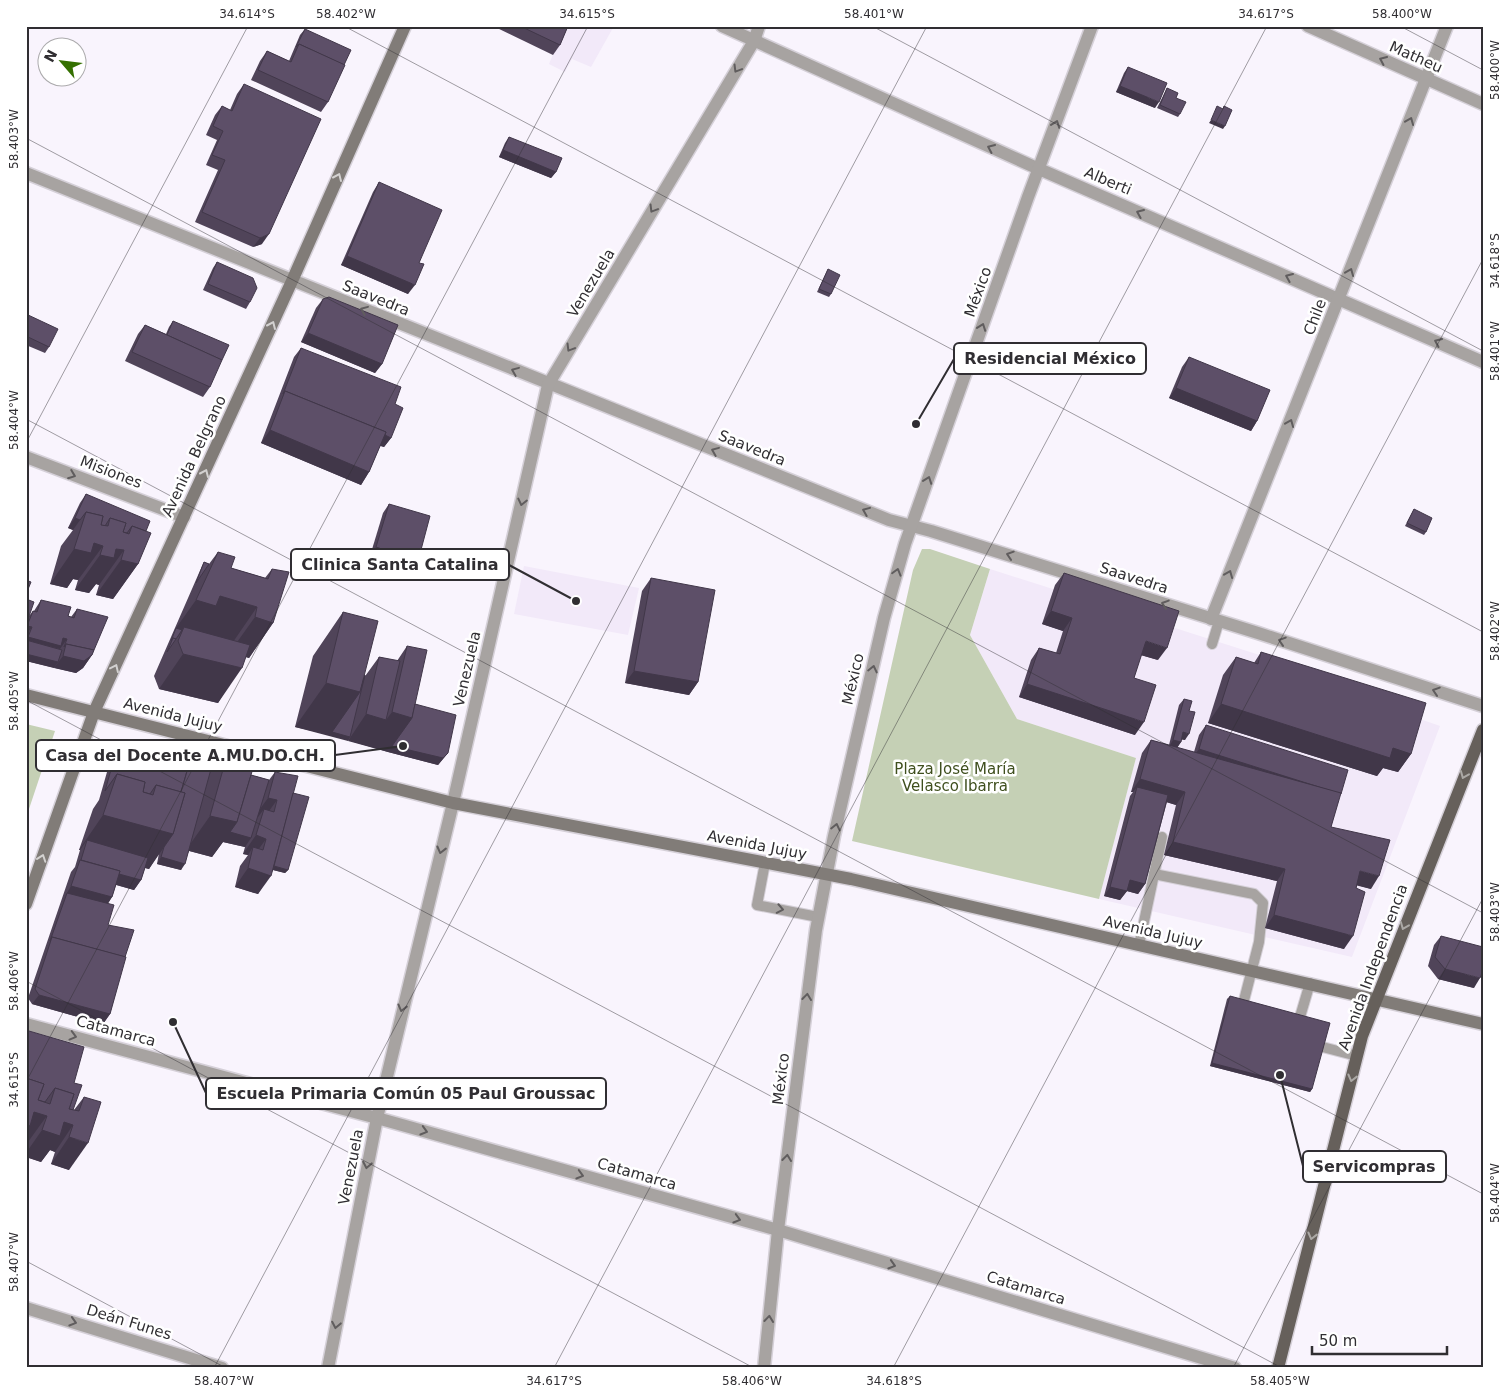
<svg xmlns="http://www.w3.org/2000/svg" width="1509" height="1394" font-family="'DejaVu Sans',sans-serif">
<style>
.built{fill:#f2e9f9}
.green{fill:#c5d0b5}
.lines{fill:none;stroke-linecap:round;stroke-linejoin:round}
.service-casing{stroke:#d5d0d8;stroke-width:12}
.minor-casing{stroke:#d5d0d8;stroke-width:15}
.secondary-casing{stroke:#d5d0d8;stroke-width:15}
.primary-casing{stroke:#d5d0d8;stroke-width:15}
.service{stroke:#a7a3a1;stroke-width:10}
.minor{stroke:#a7a3a1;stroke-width:12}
.secondary{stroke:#817c78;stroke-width:12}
.primary{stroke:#66605b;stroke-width:12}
.wall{fill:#504459}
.shaded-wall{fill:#413749}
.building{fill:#5d4f68;stroke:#413749}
.oneway{stroke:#605d5e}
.oneway2{stroke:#d3d1d0}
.oneway3{stroke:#aba8a5}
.ticks{fill:none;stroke:#302e32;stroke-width:1;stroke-opacity:0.45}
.labels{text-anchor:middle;stroke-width:5;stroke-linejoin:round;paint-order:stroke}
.street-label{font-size:15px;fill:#302e32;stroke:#fff}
.park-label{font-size:15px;fill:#3f4f1e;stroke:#fff}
.leader{fill:none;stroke:#302e32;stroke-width:2}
.callout-dot{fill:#302e32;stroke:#fff;stroke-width:2}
.callout{fill:#fff;stroke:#302e32;stroke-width:2}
.callout-label{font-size:16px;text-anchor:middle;font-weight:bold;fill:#302e32}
.neatline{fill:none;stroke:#302e32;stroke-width:2}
.ticks-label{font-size:12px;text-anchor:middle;fill:#302e32}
</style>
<rect width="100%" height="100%" fill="#f9f4fd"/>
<g class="built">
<polygon points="565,26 614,26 591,67 572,59 565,72 549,64"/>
<polygon points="524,566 639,588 628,635 514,614"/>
<polygon points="990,569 1369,690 1420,719 1440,726 1352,957 1099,899 1136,758 1017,719 970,635"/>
</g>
<g class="green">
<polygon points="922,549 930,549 990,569 970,635 1017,719 1136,758 1099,899 852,841 913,570"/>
<polygon points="26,724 55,731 26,818"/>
</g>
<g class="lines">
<defs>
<g id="service">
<polyline points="1212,644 1219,621"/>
<polyline points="765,863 757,905 818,917"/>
<polyline points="1154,874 1254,894 1263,903 1259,942 1241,1012"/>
<polyline points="1139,945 1162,837"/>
<polyline points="1297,1027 1310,983"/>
<polyline points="1311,1044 1357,1056"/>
</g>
<g id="minor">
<polyline points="722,26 1039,169 1483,362"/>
<polyline points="1308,26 1483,104"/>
<polyline points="26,173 889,520 931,531 1258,633 1483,706"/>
<polyline points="26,457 184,517"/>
<polyline points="1211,619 1447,26"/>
<polyline points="26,1024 377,1118 778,1230 1235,1368"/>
<polyline points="26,1308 222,1368"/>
<polyline points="328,1368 377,1118 453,803 548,385 754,41 759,26"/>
<polyline points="764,1368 778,1230 816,930 834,836 884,618 905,544 1028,197 1092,26"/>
</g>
<g id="secondary">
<polyline points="26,695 453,803 851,879 1483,1024"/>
<polyline points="26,904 94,712 292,281 405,26"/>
</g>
<polyline id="primary" points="1278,1368 1362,1036 1483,730"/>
</defs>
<use href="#service" class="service-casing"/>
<use href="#minor" class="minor-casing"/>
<use href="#secondary" class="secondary-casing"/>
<use href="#primary" class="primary-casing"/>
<use href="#service" class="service"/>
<use href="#minor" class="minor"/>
<use href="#secondary" class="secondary"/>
<use href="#primary" class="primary"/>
</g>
<g class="wall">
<polygon points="493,26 568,26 560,45 553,55"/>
<polygon points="305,29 328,102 321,112 251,80 260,61 267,51 289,61 300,35"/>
<polygon points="1128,67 1155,108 1116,92 1124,73"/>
<polygon points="244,84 262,244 253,247 195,222 218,170 206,165 217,140 206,135 215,115 222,106 230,110 237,94"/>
<polygon points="1167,88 1176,98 1180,114 1178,117 1157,108"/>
<polygon points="509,137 556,172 551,178 499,157 505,143"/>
<polygon points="379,182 419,263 408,294 341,265 373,192"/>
<polygon points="217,262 250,302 246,309 203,290 213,268"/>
<polygon points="828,269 831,294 829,297 817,292"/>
<polygon points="323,299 382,364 375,373 301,342 316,308"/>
<polygon points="26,314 49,347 45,353 26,345"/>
<polygon points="173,321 210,387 203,397 125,361 138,334 145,325 166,334 169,327"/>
<polygon points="301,348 395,404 391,438 384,447 380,446 369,472 361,485 261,443 294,357"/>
<polygon points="1189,357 1257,421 1251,431 1169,398 1182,367"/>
<polygon points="86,494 146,531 138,564 113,599 96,595 99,585 96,584 89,593 75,590 78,580 73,579 67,588 50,584 61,546 73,530 68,528 80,503"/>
<polygon points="389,504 418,561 411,571 370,556 383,513"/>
<polygon points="1414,509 1426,532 1424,535 1405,526"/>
<polygon points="218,552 231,568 265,578 272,569 273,623 249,658 246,657 218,703 159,689 154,676 202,566 204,562 209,564"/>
<polygon points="1064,573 1158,660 1141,655 1134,678 1135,735 1019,697 1031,660 1039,648 1056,653 1063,631 1042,624 1055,585"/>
<polygon points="651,578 698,682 689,695 625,683 642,591"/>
<polygon points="26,599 29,616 33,611 34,611 41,600 71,617 77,609 94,650 92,655 83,668 76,673 26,661"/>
<polygon points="343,612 363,679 379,657 397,661 407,646 415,704 448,753 438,765 388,752 330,735 295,727 313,656"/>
<polygon points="1261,652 1411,754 1398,772 1383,768 1377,776 1208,723 1223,675 1236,657 1254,663"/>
<polygon points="1184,699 1189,711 1185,740 1181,739 1181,742 1177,748 1194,752 1199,735 1206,725 1340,794 1331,827 1371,889 1357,885 1344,949 1265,928 1277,881 1164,855 1176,805 1167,802 1145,884 1138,894 1127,891 1120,900 1104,896 1130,796 1133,792 1131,792 1142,753 1151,740 1169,745 1179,705"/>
<polygon points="231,741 251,775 269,780 275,772 293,793 288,870 285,873 273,870 258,894 235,887 240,866 248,855 243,854 245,847 223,842 212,857 189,851 181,870 157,864 159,853 149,869 145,868 141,880 134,890 116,885 112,897 108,903 108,925 125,957 110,1014 103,1024 32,1004 28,998 71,872 75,867 80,850 79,850 93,809 99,800 111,758 117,748 190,761 211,769"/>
<polygon points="1441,936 1474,988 1438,979 1428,966 1434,945"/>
<polygon points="1230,996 1312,1089 1310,1092 1210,1066 1227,999"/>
<polygon points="26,1032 74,1083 73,1110 74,1110 84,1097 69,1170 51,1164 55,1152 50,1150 41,1162 26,1157 26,1148 28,1142"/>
</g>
<g class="shaded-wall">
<polygon points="1120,86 1159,102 1155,108 1116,92"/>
<polygon points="1211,120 1225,126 1223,129 1209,123"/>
<polygon points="503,150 556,172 551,178 499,157"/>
<polygon points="269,234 262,244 253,247 260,238"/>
<polygon points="347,256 415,285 408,294 341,265"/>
<polygon points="308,333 382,364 375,373 301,342"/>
<polygon points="1176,388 1257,421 1251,431 1169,398"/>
<polygon points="284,394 391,438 384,447 280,405"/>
<polygon points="270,430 369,472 361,485 261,443"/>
<polygon points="75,518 80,520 73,530 68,528"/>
<polygon points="94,543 103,546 78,580 73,579 67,588 50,584 74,549"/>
<polygon points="376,547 418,561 411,571 370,556"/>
<polygon points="116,549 124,550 99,585 96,584 89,593 75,590 100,555"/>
<polygon points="121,560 138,564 113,599 96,595"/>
<polygon points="220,596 257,607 233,642 184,627 178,637 176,628 196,600"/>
<polygon points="1051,611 1072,618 1063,631 1042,624"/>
<polygon points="255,617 273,623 249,658 230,652"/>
<polygon points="27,626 32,627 26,635 26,627"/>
<polygon points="28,637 63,638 67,639 60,649 26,640"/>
<polygon points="1146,641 1167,648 1158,660 1137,654"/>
<polygon points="26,654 58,662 54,668 26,661"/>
<polygon points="183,654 242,668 218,703 159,689"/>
<polygon points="92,655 83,668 76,673 54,668 63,656"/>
<polygon points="634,671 698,682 689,695 625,683"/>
<polygon points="326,683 360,692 350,737 348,741 295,727"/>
<polygon points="1027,684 1144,722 1135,735 1019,697"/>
<polygon points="1221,704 1393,748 1411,754 1398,772 1383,768 1377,776 1208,723"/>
<polygon points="392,712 412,718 448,753 438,765 388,752 348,741 366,714 386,720"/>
<polygon points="1183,732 1189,734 1185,740 1179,739"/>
<polygon points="1173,740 1181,742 1176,749 1169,747"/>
<polygon points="1199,749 1341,794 1192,758"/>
<polygon points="1140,779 1185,792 1176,805 1135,793 1137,787 1133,792 1131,792"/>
<polygon points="268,798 277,800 264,818 264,809 258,817 255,816"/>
<polygon points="103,815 173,834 149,869 84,851 87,840 80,850 79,850"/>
<polygon points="210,816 237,822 251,838 245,847 223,842 212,857 186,850"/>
<polygon points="256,835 266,839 253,857 253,847 248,855 243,854"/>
<polygon points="1173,842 1285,869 1277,881 1164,855"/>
<polygon points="161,857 185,864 181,870 157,864"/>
<polygon points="80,863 141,880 134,890 76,873"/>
<polygon points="268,865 288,870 285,873 265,868"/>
<polygon points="248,868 271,876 258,894 235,887"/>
<polygon points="1360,871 1379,876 1371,889 1351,884"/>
<polygon points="1130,880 1145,884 1138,894 1123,890"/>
<polygon points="71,886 112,897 104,910 67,893"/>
<polygon points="1110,887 1127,891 1120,900 1104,896"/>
<polygon points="1274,915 1353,936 1344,949 1265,928"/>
<polygon points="1445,969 1480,978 1474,988 1438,979"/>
<polygon points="39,995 110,1014 103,1024 32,1004"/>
<polygon points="1212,1063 1312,1089 1310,1092 1210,1066"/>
<polygon points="26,1099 73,1125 55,1152 50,1150 41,1162 26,1157 26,1153 42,1130 64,1123 46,1117 28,1142 26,1142"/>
<polygon points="69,1137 88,1143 69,1170 51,1164"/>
</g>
<g class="building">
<polygon points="520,26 568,26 560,45"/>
<polygon points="305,29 351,50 344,65 299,44 296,47"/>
<polygon points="299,44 345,65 328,102 258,70 267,51 291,62"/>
<polygon points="1128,67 1167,83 1159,102 1120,86"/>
<polygon points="244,84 321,119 269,234 260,238 202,212 225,160 212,155 223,131 213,126 222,106 232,111"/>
<polygon points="1167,88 1178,93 1176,98 1186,102 1180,114 1160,105"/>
<polygon points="1217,106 1223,109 1224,106 1232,110 1225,126 1211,120"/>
<polygon points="509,137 562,158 556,172 503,150"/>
<polygon points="379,182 442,210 419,263 424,264 415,285 347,256"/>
<polygon points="217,262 253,278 257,288 250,302 208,284"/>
<polygon points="828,269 840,275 831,294 819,289"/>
<polygon points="329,297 398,325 382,364 308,333 323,299"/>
<polygon points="26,314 58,329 49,347 26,336"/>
<polygon points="173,321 229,345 222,360 167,335"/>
<polygon points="145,325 222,360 210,387 132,352"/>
<polygon points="301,348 401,387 395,404 403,408 391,438 385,435 386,432 285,391 283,394"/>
<polygon points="1189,357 1270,390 1257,421 1176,388"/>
<polygon points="285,391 386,432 369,472 270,430"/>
<polygon points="86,494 150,521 146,531 132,526 127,533 123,532 126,523 110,518 105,526 101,525 103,516 86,512 80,520 75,518"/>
<polygon points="389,504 430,516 418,561 376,547"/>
<polygon points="1414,509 1432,518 1426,532 1407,523"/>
<polygon points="86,512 103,516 101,525 108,526 110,518 126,523 123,532 129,534 132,526 151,533 138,564 121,560 124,550 116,549 114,558 100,555 103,546 94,543 91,553 74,549"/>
<polygon points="218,552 235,557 231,568 268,579 272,569 289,572 273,623 255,617 257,607 220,596 216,606 196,600"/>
<polygon points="204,562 209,564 196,583"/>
<polygon points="1064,573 1179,611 1167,648 1146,641 1134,678 1156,685 1144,722 1027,684 1039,648 1060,654 1072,618 1051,611"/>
<polygon points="651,578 715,590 698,682 634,671"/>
<polygon points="26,580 31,582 26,594"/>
<polygon points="26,599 34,602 26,625"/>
<polygon points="41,600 71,607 68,616 74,618 77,609 108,617 94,650 66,644 64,647 67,639 63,638 61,646 28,637 32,627 27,626 33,611 37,612"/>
<polygon points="343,612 378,621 360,692 326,683"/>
<polygon points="184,627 250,645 242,668 183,654 178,641"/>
<polygon points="176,628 182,630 176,639 173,638 171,641"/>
<polygon points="173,638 176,639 167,652"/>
<polygon points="26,640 62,650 58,662 26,654"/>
<polygon points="66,644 94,650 92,655 84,661 63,656"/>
<polygon points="407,646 427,650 412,718 392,712"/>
<polygon points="1261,652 1426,703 1411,754 1393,748 1390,758 1221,704 1236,657 1258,664"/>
<polygon points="379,657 400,661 386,720 366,714"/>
<polygon points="365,675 350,737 332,732 360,692"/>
<polygon points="1184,699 1192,701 1189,711 1195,712 1189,734 1183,732 1181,742 1173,740"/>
<polygon points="415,704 456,715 448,753 443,758 392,746 412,718"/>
<polygon points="1206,725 1348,770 1341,794 1199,749"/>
<polygon points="1151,740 1341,793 1331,827 1390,840 1379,876 1360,871 1356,888 1365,892 1353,936 1274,915 1285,869 1173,842 1185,792 1140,779"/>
<polygon points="231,741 259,748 237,822 210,816"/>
<polygon points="132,742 191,757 181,792 156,785 150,794 143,792 145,782 117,774 105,791 117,748"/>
<polygon points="190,761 211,769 185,864 161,857 164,847 173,834 185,793 181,792"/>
<polygon points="275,772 298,776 271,876 248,868 253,847 263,850 266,839 256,835 264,809 274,812 277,800 268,798"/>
<polygon points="117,774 145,782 143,792 153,795 156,785 185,793 173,834 103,815"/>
<polygon points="251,775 269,780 251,838 230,832 237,822"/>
<polygon points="1137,787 1168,795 1145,884 1130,880 1127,891 1110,887"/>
<polygon points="293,793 309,797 288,870 274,866"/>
<polygon points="87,840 148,858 141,880 119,874 120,871 81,860"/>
<polygon points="80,860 120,871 112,897 71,886"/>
<polygon points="67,893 114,905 108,925 134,930 125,957 52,937 50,941"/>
<polygon points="1441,936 1483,947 1483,970 1480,978 1445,969 1435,957"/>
<polygon points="52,937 126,957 110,1014 39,995 35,989"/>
<polygon points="1230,996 1330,1023 1312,1089 1212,1063"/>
<polygon points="29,1031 84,1047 74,1083 82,1085 73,1110 69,1109 74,1094 55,1088 45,1102 38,1100 44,1084 26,1078 26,1032"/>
<polygon points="26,1078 44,1084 38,1100 50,1104 55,1088 74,1094 69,1109 79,1111 84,1097 101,1102 88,1143 69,1137 73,1125 64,1122 60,1136 42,1130 47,1116 34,1112 30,1126 26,1124"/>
</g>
<defs><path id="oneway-chevron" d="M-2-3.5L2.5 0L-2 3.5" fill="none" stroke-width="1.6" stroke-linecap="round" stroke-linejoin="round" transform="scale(1.25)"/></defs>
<g class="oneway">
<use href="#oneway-chevron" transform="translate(1383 60) rotate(-156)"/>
<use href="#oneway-chevron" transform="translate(737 69) rotate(121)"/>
<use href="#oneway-chevron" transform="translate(1410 121) rotate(-68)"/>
<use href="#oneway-chevron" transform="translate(1056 124) rotate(-70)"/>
<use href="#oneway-chevron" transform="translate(991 148) rotate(-156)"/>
<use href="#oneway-chevron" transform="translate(653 209) rotate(121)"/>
<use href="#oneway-chevron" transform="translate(1140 213) rotate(-157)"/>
<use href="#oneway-chevron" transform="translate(1350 272) rotate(-68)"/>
<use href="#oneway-chevron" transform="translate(1289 277) rotate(-157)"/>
<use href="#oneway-chevron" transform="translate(364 310) rotate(-158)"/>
<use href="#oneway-chevron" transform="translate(982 327) rotate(-70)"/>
<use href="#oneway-chevron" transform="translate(1438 342) rotate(-156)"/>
<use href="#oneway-chevron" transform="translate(570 348) rotate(121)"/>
<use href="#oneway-chevron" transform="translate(515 371) rotate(-158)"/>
<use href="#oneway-chevron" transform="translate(1290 423) rotate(-68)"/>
<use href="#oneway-chevron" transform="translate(715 451) rotate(-158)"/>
<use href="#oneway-chevron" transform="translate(72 475) rotate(21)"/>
<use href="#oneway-chevron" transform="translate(928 480) rotate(-70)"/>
<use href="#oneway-chevron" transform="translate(522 502) rotate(103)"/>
<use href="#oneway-chevron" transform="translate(866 511) rotate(-158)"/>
<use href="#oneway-chevron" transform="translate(1010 555) rotate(-162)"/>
<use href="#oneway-chevron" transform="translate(897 572) rotate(-74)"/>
<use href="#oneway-chevron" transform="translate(1229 574) rotate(-68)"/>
<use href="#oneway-chevron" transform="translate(1165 604) rotate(-162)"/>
<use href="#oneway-chevron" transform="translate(1282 641) rotate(-162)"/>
<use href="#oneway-chevron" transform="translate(873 669) rotate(-77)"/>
<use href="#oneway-chevron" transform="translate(1436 691) rotate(-162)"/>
<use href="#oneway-chevron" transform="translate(836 827) rotate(-77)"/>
<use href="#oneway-chevron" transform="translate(441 850) rotate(104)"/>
<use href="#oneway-chevron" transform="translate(780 909) rotate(11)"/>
<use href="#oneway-chevron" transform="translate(807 997) rotate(-83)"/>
<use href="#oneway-chevron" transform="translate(402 1008) rotate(104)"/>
<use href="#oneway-chevron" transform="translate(73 1036) rotate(15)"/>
<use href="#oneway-chevron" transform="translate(424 1131) rotate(16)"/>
<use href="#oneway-chevron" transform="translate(787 1158) rotate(-83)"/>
<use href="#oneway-chevron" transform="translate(367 1165) rotate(101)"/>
<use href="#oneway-chevron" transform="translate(580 1175) rotate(16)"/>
<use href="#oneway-chevron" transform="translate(737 1219) rotate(16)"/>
<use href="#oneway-chevron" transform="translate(892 1265) rotate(17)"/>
<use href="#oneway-chevron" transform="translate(769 1319) rotate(-84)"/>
<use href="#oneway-chevron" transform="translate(73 1322) rotate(17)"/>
<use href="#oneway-chevron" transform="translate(336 1325) rotate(101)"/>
</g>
<g class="oneway2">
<use href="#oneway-chevron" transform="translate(338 177) rotate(-66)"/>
<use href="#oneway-chevron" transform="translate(272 325) rotate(-66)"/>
<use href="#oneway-chevron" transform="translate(205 473) rotate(-66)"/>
<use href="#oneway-chevron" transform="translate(115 668) rotate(-65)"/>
<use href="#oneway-chevron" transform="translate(42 858) rotate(-71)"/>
</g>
<g class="oneway3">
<use href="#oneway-chevron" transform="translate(1464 775) rotate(112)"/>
<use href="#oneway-chevron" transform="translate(1404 926) rotate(112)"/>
<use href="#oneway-chevron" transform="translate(1352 1078) rotate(104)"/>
<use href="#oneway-chevron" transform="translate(1312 1236) rotate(104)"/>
</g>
<path class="ticks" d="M344,26L1483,632M872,26L1483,351M1400,26L1483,70M26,138L1483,913M26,419L1483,1194M26,443L248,26M26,700L1282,1368M26,981L754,1368M26,1082L588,26M26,1261L226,1368M214,1368L927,26M554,1368L1267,26M893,1368L1483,259M1233,1368L1483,898"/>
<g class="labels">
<g class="street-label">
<text transform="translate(1416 57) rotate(24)" y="5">Matheu</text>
<text transform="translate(1108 181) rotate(23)" y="5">Alberti</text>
<text transform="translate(591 283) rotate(-59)" y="5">Venezuela</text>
<text transform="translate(978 292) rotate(-70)" y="5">México</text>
<text transform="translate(376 298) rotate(22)" y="5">Saavedra</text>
<text transform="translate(1315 317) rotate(-69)" y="5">Chile</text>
<text transform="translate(752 448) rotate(22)" y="5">Saavedra</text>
<text transform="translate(194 456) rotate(-65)" y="5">Avenida Belgrano</text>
<text transform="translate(111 472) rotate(21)" y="5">Misiones</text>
<text transform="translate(1134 578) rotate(18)" y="5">Saavedra</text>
<text transform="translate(467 669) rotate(-77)" y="5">Venezuela</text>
<text transform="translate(853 679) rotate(-77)" y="5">México</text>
<text transform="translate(173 715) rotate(14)" y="5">Avenida Jujuy</text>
<text transform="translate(757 845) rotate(11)" y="5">Avenida Jujuy</text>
<text transform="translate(1153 932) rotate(13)" y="5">Avenida Jujuy</text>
<text transform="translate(1373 967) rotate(-70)" y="5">Avenida Independencia</text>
<text transform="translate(116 1031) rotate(15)" y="5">Catamarca</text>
<text transform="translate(781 1079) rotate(-83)" y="5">México</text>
<text transform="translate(351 1167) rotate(-79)" y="5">Venezuela</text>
<text transform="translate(637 1174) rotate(16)" y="5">Catamarca</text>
<text transform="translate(1026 1288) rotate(17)" y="5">Catamarca</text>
<text transform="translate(129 1322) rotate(17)" y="5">Deán Funes</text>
</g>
<g class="park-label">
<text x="955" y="774">Plaza José María<tspan x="955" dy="17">Velasco Ibarra</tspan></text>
</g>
</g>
<path class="leader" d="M916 424L954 359M576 601L509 565M403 746L335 755M173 1022L206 1093M1280 1075L1303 1166"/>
<g class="callout-dot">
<circle cx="916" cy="424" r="5"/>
<circle cx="576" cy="601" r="5"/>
<circle cx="403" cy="746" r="5"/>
<circle cx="173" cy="1022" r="5"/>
<circle cx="1280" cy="1075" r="5"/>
</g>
<g class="callout">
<rect x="954" y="343" width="192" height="31" rx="5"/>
<rect x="291" y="549" width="218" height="31" rx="5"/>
<rect x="36" y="740" width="299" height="31" rx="5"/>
<rect x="206" y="1078" width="400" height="31" rx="5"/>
<rect x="1303" y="1151" width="143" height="31" rx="5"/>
</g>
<g class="callout-label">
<text x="1050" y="364">Residencial México</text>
<text x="400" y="570">Clinica Santa Catalina</text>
<text x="185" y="761">Casa del Docente A.MU.DO.CH.</text>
<text x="406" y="1099">Escuela Primaria Común 05 Paul Groussac</text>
<text x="1374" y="1172">Servicompras</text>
</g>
<rect width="1509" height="1394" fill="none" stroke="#ffffff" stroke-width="55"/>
<g transform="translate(62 62) rotate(298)"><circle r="24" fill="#ffffff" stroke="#acabad"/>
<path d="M0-4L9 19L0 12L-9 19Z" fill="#347001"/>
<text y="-8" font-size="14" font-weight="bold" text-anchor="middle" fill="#302e32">N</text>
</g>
<path d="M1312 1346v8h135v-8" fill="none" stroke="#302e32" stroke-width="2.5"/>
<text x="1319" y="1346" font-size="15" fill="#302e32" stroke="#ffffff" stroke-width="4" paint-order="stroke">50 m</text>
<rect x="28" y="28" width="1454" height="1338" class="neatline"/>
<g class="ticks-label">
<text x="247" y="18">34.614°S</text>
<text x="346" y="18">58.402°W</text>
<text x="587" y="18">34.615°S</text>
<text x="874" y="18">58.401°W</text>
<text x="1266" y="18">34.617°S</text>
<text x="1402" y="18">58.400°W</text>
<text transform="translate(1495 70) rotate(-90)" y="4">58.400°W</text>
<text transform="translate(14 139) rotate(-90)" y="4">58.403°W</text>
<text transform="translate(1495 261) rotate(-90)" y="4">34.618°S</text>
<text transform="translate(1495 351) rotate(-90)" y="4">58.401°W</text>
<text transform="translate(14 420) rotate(-90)" y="4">58.404°W</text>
<text transform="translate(1495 631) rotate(-90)" y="4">58.402°W</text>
<text transform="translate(14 701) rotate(-90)" y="4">58.405°W</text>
<text transform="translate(1495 912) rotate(-90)" y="4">58.403°W</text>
<text transform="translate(14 981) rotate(-90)" y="4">58.406°W</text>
<text transform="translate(14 1080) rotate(-90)" y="4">34.615°S</text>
<text transform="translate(1495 1193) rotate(-90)" y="4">58.404°W</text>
<text transform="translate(14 1262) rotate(-90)" y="4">58.407°W</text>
<text x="224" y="1385">58.407°W</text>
<text x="554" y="1385">34.617°S</text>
<text x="752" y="1385">58.406°W</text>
<text x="894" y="1385">34.618°S</text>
<text x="1280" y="1385">58.405°W</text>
</g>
</svg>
